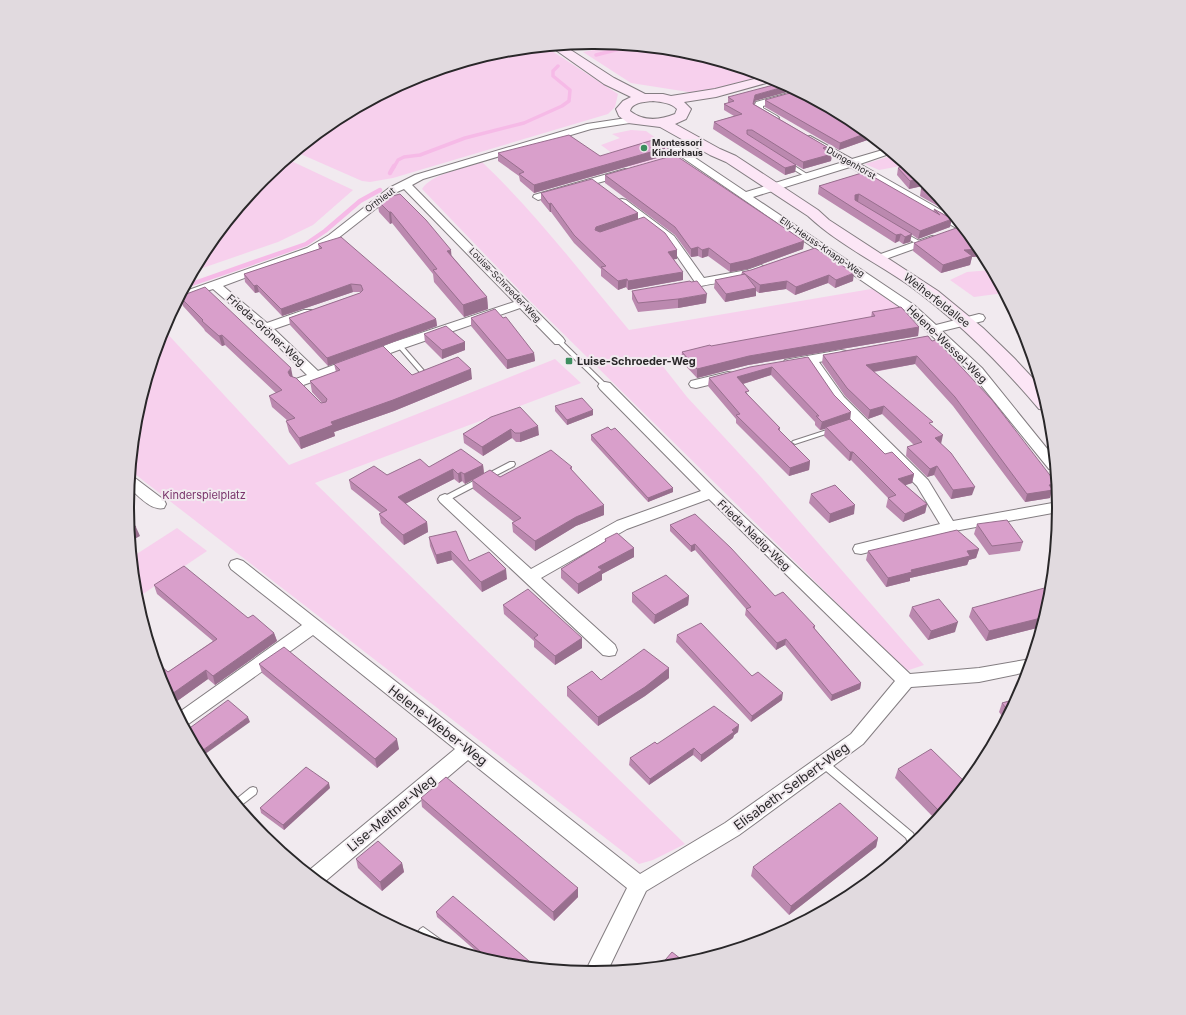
<svg xmlns="http://www.w3.org/2000/svg" width="1186" height="1015" font-family="Inter,sans-serif">
<style>
.green{fill:#f7d0ed}
.lines{fill:none;stroke-linecap:round;stroke-linejoin:round}
.stream-far1{stroke:#f6bae7;stroke-width:3.5}
.stream{stroke:#f6bae7;stroke-width:4.5}
.lane-casing{stroke:#837d81;stroke-width:2}
.street-casing{stroke:#837d81;stroke-width:2}
.secondary-casing{stroke:#837d81;stroke-width:2}
.lane{fill:#fff;fill-rule:evenodd}
.street{fill:#fff;fill-rule:evenodd}
.secondary{fill:#fce6f6;fill-rule:evenodd}
.wall{fill:#bb89af;fill-rule:evenodd}
.shaded-wall{fill:#986f8e}
.building{fill:#d99fcb;stroke:#986f8e}
.poi-dot{fill:#3d8e5f;stroke:#f1eaef;stroke-width:1.5}
.labels{text-anchor:middle;stroke-width:4;stroke-linejoin:round;paint-order:stroke}
.far-poi-label{font-size:9px;font-weight:bold;fill:#292729;stroke:#f1eaef;text-anchor:start}
.far-street-label{font-size:9px;fill:#292729;stroke:#f1eaef}
.street-label{font-size:11px;fill:#292729;stroke:#f1eaef}
.poi-label{font-size:11px;font-weight:bold;fill:#292729;stroke:#f1eaef;text-anchor:start}
.park-label{font-size:11px;fill:#7a356c;stroke:#f1eaef}
.near-street-label{font-size:13px;fill:#292729;stroke:#f1eaef}
.rim{fill:none;stroke:#292729;stroke-width:2}
</style>
<rect width="100%" height="100%" fill="#f1eaef"/>
<g class="green">
<polygon points="620,45 684,51 766,76 712,89 694,93 682,91 631,83 583,52"/>
<polygon points="546,47 618,94 615,107 608,114 393,178 370,182 362,181 296,152 335,120 415,77 502,51"/>
<polygon points="631,130 646,131 678,154 631,167 601,145 620,138 612,134"/>
<polygon points="894,155 906,165 879,170 865,164"/>
<polygon points="287,159 353,190 313,225 278,242 194,271 206,249 264,178"/>
<path d="M482,162C536,213 581,273 629,330L877,288L902,310L658,360L687,397L761,477L924,665L906,671L527,298L422,189C431,174 465,168 482,162Z"/>
<polygon points="991,270 1004,293 974,297 950,280 967,272"/>
<polygon points="163,329 289,465 555,359 581,383 315,483 685,844 653,860 639,864 131,471 136,416"/>
<polygon points="177,528 207,551 137,598 132,557"/>
</g>
<g class="lines">
<g class="stream-far1">
<polyline points="596,55 631,46"/>
<polyline points="394,167 398,160 404,157 420,155 465,138 524,123 562,106 569,101 570,90 553,76 553,71 558,66"/>
</g>
<g class="stream">
<polyline points="390,173 394,166"/>
<polyline points="186,286 306,244 325,231 360,201 380,190"/>
</g>
<defs>
<g id="lane">
<polygon points="786,163 790,163 810,176 806,177 786,165"/>
<polygon points="903,232 921,242 922,243 921,244 917,244 901,235 901,233"/>
<polygon points="559,339 561,340 607,385 608,386 607,387 603,387 557,342 557,340"/>
<polygon points="399,343 401,344 427,374 428,375 427,376 423,376 397,346 396,345"/>
<polygon points="833,428 836,430 835,431 795,444 792,442 793,441"/>
<polygon points="510,462 514,462 515,464 514,466 447,501 443,501 442,499 443,497"/>
<polygon points="823,759 826,760 913,833 917,841 910,847 906,838 820,766 819,763 820,760"/>
<polygon points="253,787 256,788 257,791 256,794 239,807 234,801 250,788"/>
<path d="M423,927L444,942L446,945L445,947C436,944 423,942 418,932L420,929Z"/>
</g>
<g id="street">
<polygon points="785,94 790,97 788,99 763,106 763,108 777,116 779,118 777,120 771,120 753,109 756,102"/>
<path d="M633,117L636,118L638,120L636,122L591,129L423,179L412,185L563,338L565,341L563,344H555L520,308L404,348L298,387L293,386L291,383L293,380L307,375L270,338L213,289L178,300L183,292L307,248L329,235L389,188L415,175L587,124ZM404,189L514,302L394,342L318,371L274,329L312,316L314,313L312,310H304L267,323L223,286L315,252L337,239L397,192Z"/>
<polygon points="810,136 852,159 886,149 892,153 860,164 955,218 964,230 958,229 850,167 753,197 914,305 936,325 979,314 983,315 985,318 983,321 942,331 982,368 1053,456 1055,470 1049,469 972,374 906,311 667,147 668,145 676,145 746,192 843,162 806,141 805,139 806,137"/>
<polygon points="625,169 629,170 630,172 629,174 538,200 533,197 534,195"/>
<path d="M622,199L626,200L674,236L704,278L747,270L761,265L765,267L767,269C760,278 714,283 701,286L697,285L666,240L618,204L617,202L618,200Z"/>
<polygon points="932,236 936,237 938,239 936,241 883,260 875,260 873,258 875,256"/>
<polygon points="841,350 846,351 847,354 846,357 819,362 844,397 928,480 953,521 1058,502 1058,512 949,532 861,554 855,553 853,549 855,545 940,524 917,486 834,403 807,364 790,367 785,366 783,363 785,360 790,359"/>
<polygon points="728,372 733,373 735,376 733,379 696,388 691,387 689,384 691,381"/>
<polygon points="605,382 610,383 716,490 910,674 979,668 1031,659 1027,672 979,682 911,687 863,744 739,835 646,891 607,972 585,972 627,888 468,760 322,884 307,872 455,749 313,635 187,725 185,726 178,713 302,625 231,569 229,565 231,561 237,559 243,561 640,874 725,823 851,734 895,681 709,499 627,529 541,578 615,645 617,650 615,655 609,656 603,655 440,502 438,499 440,496 445,494 450,496 531,569 617,521 701,491 600,389 598,386 600,383"/>
<path d="M131,476L135,478L164,500L166,504L164,508C151,511 139,496 129,488Z"/>
</g>
<path id="secondary" d="M563,45L614,78L645,94H663L671,96L715,89L766,76L777,80L716,97L684,102L691,109L686,119L675,124L720,149L736,156L818,210L829,220L938,291L983,328L1014,358L1041,387L1048,410L1039,409C1000,363 959,322 910,286C877,263 838,244 808,216L726,162L710,155L660,127L628,123L619,116L616,109L623,101L631,97L604,84L550,46ZM653,101C662,102 671,103 677,109L675,114C660,120 644,122 630,111C632,102 645,102 653,101Z"/>
</defs>
<use href="#lane" class="lane-casing"/>
<use href="#street" class="street-casing"/>
<use href="#secondary" class="secondary-casing"/>
<use href="#lane" class="lane"/>
<use href="#street" class="street"/>
<use href="#secondary" class="secondary"/>
</g>
<g class="wall">
<path d="M728,97L755,101L754,104L827,147V150L832,154L831,161L803,169L796,165L795,172L785,175L713,129L714,122L734,116L724,110V104L728,103ZM751,137H752L784,158Z"/>
<polygon points="765,100 852,121 873,138 839,150 765,107"/>
<polygon points="665,148 664,156 534,193 520,181 519,176 498,161 498,153 600,156"/>
<polygon points="898,168 922,179 927,185 909,189 897,175"/>
<polygon points="865,172 933,212 934,209 950,227 918,239 911,234 910,242 903,244 899,241 895,243 818,194 819,186"/>
<polygon points="605,175 804,241 803,249 748,269 730,272 708,256 702,258 698,256 691,257 675,235 605,183"/>
<polygon points="928,186 952,214 920,196 921,189"/>
<polygon points="541,193 638,213 638,219 677,250 677,259 674,259 683,280 628,290 626,287 618,290 601,276 601,269 574,243 551,212 550,212 541,201"/>
<polygon points="377,200 452,256 487,297 488,309 464,317 434,282 433,274 392,223 390,224 379,212"/>
<polygon points="914,243 980,249 984,256 972,257 970,265 941,273 913,251"/>
<polygon points="318,244 436,319 437,326 328,366 290,325 289,318 360,293 361,292 353,292 282,316 259,292 255,293 245,282 244,274 319,249"/>
<polygon points="815,248 853,281 835,288 828,283 795,295 786,289 759,293 756,291 756,296 725,302 714,288 715,280 741,275 742,272 751,270"/>
<polygon points="632,291 706,303 678,308 638,312 632,299"/>
<polygon points="181,296 293,377 321,403 322,403 312,392 310,381 336,372 334,364 412,375 472,379 394,411 334,432 335,436 301,449 289,432 286,421 288,421 272,407 269,396 276,393 225,345 222,346 205,331 204,329 183,306 180,297"/>
<polygon points="872,312 919,327 918,336 748,365 697,378 681,361 682,352 871,317"/>
<polygon points="471,318 534,353 535,361 507,369 471,326"/>
<polygon points="1017,319 1023,330 1024,332 1018,327 1019,324 1017,320"/>
<polygon points="424,334 465,342 465,350 442,359 425,342"/>
<polygon points="928,336 1056,483 1056,486 1054,493 1051,493 1050,498 1025,502 953,406 915,364 874,372 932,426 941,444 972,495 951,499 934,475 927,477 906,456 907,447 914,445 882,414 868,419 845,396 822,363 823,355"/>
<polygon points="808,357 850,420 885,454 914,474 912,483 905,485 927,504 925,513 903,522 886,507 888,498 851,460 849,461 824,436 825,429 820,430 815,425 815,422 771,375 743,384 748,395 780,428 780,431 810,461 809,470 789,476 736,423 736,419 708,386 709,378"/>
<polygon points="555,406 593,415 567,425 555,411"/>
<polygon points="491,417 539,435 520,442 516,442 512,438 483,456 464,443 463,434"/>
<polygon points="591,435 673,492 648,502 591,440"/>
<polygon points="483,465 484,474 500,477 572,467 572,470 604,515 576,526 535,551 513,532 512,523 514,522 473,489 472,480 465,484 462,481 459,483 454,479 405,504 427,522 428,532 404,545 381,523 379,514 381,513 351,489 349,480 387,475"/>
<polygon points="811,494 854,514 829,523 809,503"/>
<polygon points="977,524 1023,542 1020,551 989,555 974,534"/>
<polygon points="670,525 775,596 815,626 815,629 861,683 860,689 831,701 785,645 776,650 745,615 746,609 695,550 691,552 670,531"/>
<polygon points="429,537 469,561 507,579 482,592 452,560 437,564 430,546"/>
<polygon points="605,539 634,548 634,557 602,574 602,580 578,594 561,578 561,569 605,542"/>
<polygon points="979,549 976,558 969,560 967,565 910,578 910,581 886,587 866,560 868,551"/>
<polygon points="154,585 248,618 274,633 277,641 215,685 208,679 173,704 163,685 168,672 213,641 157,594"/>
<polygon points="632,593 689,596 688,605 654,624 632,602"/>
<polygon points="1050,599 1040,631 1037,628 986,641 969,617 972,608"/>
<polygon points="503,605 582,638 582,648 555,665 534,647 534,641 504,614"/>
<polygon points="912,607 955,632 928,640 909,616"/>
<polygon points="677,635 752,676 782,700 751,722 676,642"/>
<polygon points="259,664 399,749 377,768 262,673"/>
<polygon points="669,668 669,678 645,696 598,726 567,696 567,687"/>
<polygon points="1016,699 1005,720 999,712 1002,703"/>
<polygon points="739,725 738,732 734,735 733,738 701,762 693,755 649,785 629,765 630,758 657,744"/>
<polygon points="898,769 966,783 936,820 895,778"/>
<polygon points="330,788 284,830 261,813 260,808"/>
<polygon points="421,798 578,888 578,897 554,921 422,807"/>
<polygon points="878,838 876,847 789,915 751,876 753,867"/>
<polygon points="356,859 402,863 404,872 382,891 358,868"/>
<polygon points="436,912 502,964 485,959 437,917"/>
</g>
<g class="shaded-wall">
<polygon points="787,86 795,90 755,101 752,110 753,104 755,95"/>
<polygon points="867,133 873,138 839,150 840,143"/>
<polygon points="665,148 664,156 534,193 534,185"/>
<polygon points="832,154 831,161 803,169 803,162"/>
<polygon points="796,165 795,172 785,175 785,168"/>
<polygon points="922,178 927,185 909,189 910,181"/>
<polygon points="859,194 858,202 854,203 855,195"/>
<polygon points="551,203 551,212 550,212 549,204"/>
<polygon points="389,212 391,212 392,223 390,224"/>
<polygon points="638,213 638,221 595,238 596,227"/>
<polygon points="952,219 950,227 918,239 920,231"/>
<polygon points="901,234 899,241 895,243 896,235"/>
<polygon points="912,234 910,242 903,244 905,237"/>
<polygon points="804,241 803,249 748,269 730,272 730,264"/>
<polygon points="698,247 698,256 691,257 691,249"/>
<polygon points="709,248 708,256 702,258 702,250"/>
<polygon points="980,249 984,256 972,257 970,265 941,273 943,265 964,250"/>
<polygon points="451,250 452,261 447,251"/>
<polygon points="677,250 677,259 668,260 668,252"/>
<polygon points="683,272 683,280 628,290 628,281"/>
<polygon points="854,273 853,281 835,288 836,280"/>
<polygon points="829,275 828,283 795,295 796,287"/>
<polygon points="627,279 626,287 618,290 618,281"/>
<polygon points="787,281 786,289 759,293 760,285"/>
<polygon points="351,284 353,292 282,316 281,309"/>
<polygon points="257,285 259,292 255,293 254,286"/>
<polygon points="756,288 756,296 725,302 726,294"/>
<polygon points="707,294 706,303 678,308 678,299"/>
<polygon points="487,297 488,309 464,317 463,305"/>
<polygon points="436,319 437,326 328,366 327,358"/>
<polygon points="919,327 918,336 748,365 697,378 697,369 749,356"/>
<polygon points="222,335 225,345 222,346 219,336"/>
<polygon points="465,342 465,350 442,359 442,350"/>
<polygon points="534,353 535,361 507,369 507,360"/>
<polygon points="917,356 915,364 865,373 866,365"/>
<polygon points="772,367 771,375 736,386 737,377"/>
<polygon points="291,368 293,378 290,382 288,372"/>
<polygon points="471,369 472,379 394,411 334,432 335,436 301,449 299,438 331,422"/>
<polygon points="884,406 882,414 868,419 870,410"/>
<polygon points="593,410 593,415 567,425 567,420"/>
<polygon points="851,412 850,421 826,427 825,429 820,430 822,422"/>
<polygon points="538,426 539,435 520,442 520,433"/>
<polygon points="511,429 512,438 483,456 482,447"/>
<polygon points="943,435 941,444 935,438"/>
<polygon points="850,452 853,452 851,460 849,461"/>
<polygon points="810,461 809,470 789,476 790,468"/>
<polygon points="483,465 484,474 465,484 464,474"/>
<polygon points="937,466 934,475 927,477 930,469"/>
<polygon points="453,469 454,479 399,507 398,497"/>
<polygon points="461,472 462,481 459,483 458,474"/>
<polygon points="914,474 912,483 897,488 898,479"/>
<polygon points="1056,484 1056,486 1054,493 1051,493 1050,498 1025,502 1027,494 1049,485"/>
<polygon points="975,487 972,495 951,499 953,490"/>
<polygon points="673,488 673,492 648,502 648,498"/>
<polygon points="927,504 925,513 903,522 905,514"/>
<polygon points="604,505 604,515 576,526 535,551 535,541 576,517"/>
<polygon points="855,505 854,514 829,523 830,514"/>
<polygon points="427,522 428,532 404,545 403,535"/>
<polygon points="136,527 140,536 131,541 130,531"/>
<polygon points="695,544 695,550 691,552 691,546"/>
<polygon points="634,548 634,557 602,574 602,580 578,594 578,584 598,567"/>
<polygon points="979,549 976,558 969,560 967,565 910,578 910,581 886,587 888,578 911,570 967,551"/>
<polygon points="451,551 452,560 437,564 436,555"/>
<polygon points="506,569 507,579 482,592 481,582"/>
<polygon points="689,596 688,605 654,624 655,615"/>
<polygon points="1041,618 1037,628 986,641 989,631"/>
<polygon points="958,622 955,632 928,640 931,631"/>
<polygon points="274,633 277,641 215,685 213,676"/>
<polygon points="582,638 582,648 555,665 555,656"/>
<polygon points="786,639 785,645 776,650 777,643"/>
<polygon points="669,668 669,678 645,696 598,726 598,717"/>
<polygon points="206,670 208,679 173,704 169,696"/>
<polygon points="861,683 860,689 831,701 832,695"/>
<polygon points="783,693 782,700 751,722 752,716"/>
<polygon points="248,717 250,722 201,757 199,753"/>
<polygon points="739,725 738,732 734,735 733,738 701,762 701,755"/>
<polygon points="397,739 399,749 377,768 375,759"/>
<polygon points="694,748 693,755 649,785 650,779"/>
<polygon points="329,783 330,788 284,830 283,825"/>
<polygon points="878,838 876,847 789,915 791,906"/>
<polygon points="402,863 404,872 382,891 380,882"/>
<polygon points="578,888 578,897 554,921 553,912"/>
</g>
<g class="building">
<polygon points="781,83 787,86 755,95 753,104 827,147 823,148 832,154 803,162 752,130 747,130 747,134 796,165 785,168 714,122 742,114 724,104 734,101 728,97"/>
<polygon points="797,91 852,121 867,133 840,143 765,100"/>
<polygon points="569,135 600,156 653,140 665,148 534,185 519,174 524,172 498,153"/>
<polygon points="675,155 804,241 748,260 730,264 709,248 702,250 698,247 691,249 675,227 605,175"/>
<polygon points="908,166 922,178 910,181 898,168"/>
<polygon points="865,172 940,215 934,209 952,219 920,231 859,194 855,195 855,200 912,234 905,237 901,234 896,235 819,186"/>
<polygon points="592,179 638,213 596,227 595,230 600,232 644,217 665,233 677,250 668,252 683,272 628,281 627,279 618,281 601,267 606,266 574,235 551,203 549,204 541,193"/>
<polygon points="928,186 938,198 921,189"/>
<polygon points="400,194 426,220 451,250 447,251 487,297 463,305 433,270 437,269 391,212 389,212 377,200"/>
<polygon points="962,226 980,249 964,250 972,256 943,265 914,243"/>
<polygon points="341,237 436,319 327,358 289,318 360,293 363,290 361,285 351,284 281,309 257,285 254,286 244,274 322,248 318,244"/>
<polygon points="815,248 854,273 836,280 829,275 796,287 787,281 760,285 745,274 756,288 726,294 715,280 745,274 742,272 751,270"/>
<polygon points="690,281 691,282 697,281 707,294 678,299 638,303 632,291"/>
<polygon points="205,287 291,368 288,372 290,376 296,378 321,403 326,402 327,399 310,381 340,370 334,364 383,346 412,375 458,357 471,369 393,400 331,422 333,425 299,438 286,421 295,418 269,396 282,390 222,335 219,336 202,321 203,320 180,297 181,296"/>
<polygon points="901,307 919,327 749,356 697,369 682,352 710,345 711,346 875,316 872,312"/>
<polygon points="495,309 503,318 506,317 534,353 507,360 471,318"/>
<polygon points="446,326 465,342 442,350 424,334"/>
<polygon points="928,336 932,341 936,340 992,400 1056,483 1056,484 1049,485 1053,490 1027,494 955,397 917,356 866,365 933,422 929,423 943,435 935,438 951,453 975,487 953,490 937,466 930,469 907,447 922,442 884,406 870,410 847,388 823,355"/>
<polygon points="808,357 834,395 851,412 822,422 816,416 819,416 772,367 737,377 749,391 745,392 780,428 778,429 810,461 790,468 736,415 740,414 709,378 750,367"/>
<polygon points="582,398 593,410 567,420 555,406"/>
<polygon points="520,407 538,426 520,433 515,433 511,429 482,447 463,434 491,417"/>
<polygon points="850,419 885,454 892,452 914,474 898,479 927,504 905,514 888,498 896,495 853,452 850,452 826,427"/>
<polygon points="608,427 611,430 615,428 673,488 648,498 591,435"/>
<polygon points="461,449 483,465 464,474 461,472 458,474 453,469 398,497 427,522 403,535 379,514 387,510 349,480 374,466 387,475 420,459 429,467"/>
<polygon points="551,450 572,467 570,468 604,505 576,517 535,541 512,523 521,518 472,480 490,470 500,477"/>
<polygon points="835,485 855,505 830,514 811,494"/>
<polygon points="695,514 731,548 775,596 783,592 815,626 813,627 861,683 832,695 786,639 777,643 746,609 751,607 695,544 691,546 670,525"/>
<polygon points="129,519 136,527 130,531"/>
<polygon points="1007,520 1023,542 992,546 977,524"/>
<polygon points="957,530 979,549 967,551 970,556 911,570 912,572 888,578 868,551"/>
<polygon points="456,531 469,561 489,552 506,569 481,582 451,551 436,555 429,537"/>
<polygon points="617,533 634,548 598,567 602,570 578,584 561,569 606,541 605,539"/>
<polygon points="184,566 248,618 253,615 274,633 213,676 206,670 169,696 163,685 156,662 168,672 217,639 154,585"/>
<polygon points="666,575 689,596 655,615 632,593"/>
<polygon points="1048,587 1050,591 1050,599 1043,621 1041,618 989,631 972,608"/>
<polygon points="528,589 582,638 555,656 534,638 538,635 503,605"/>
<polygon points="939,599 958,622 931,631 912,607"/>
<polygon points="701,623 752,676 758,672 783,693 752,716 677,635"/>
<polygon points="284,647 397,739 375,759 259,664"/>
<polygon points="644,649 669,668 645,687 598,717 567,687 592,671 601,680"/>
<polygon points="1016,699 1009,712 1002,703"/>
<polygon points="228,700 248,717 199,753 187,730"/>
<polygon points="714,706 739,725 732,730 734,732 701,755 694,748 650,779 630,758 655,742 657,744"/>
<polygon points="931,749 966,783 941,813 898,769"/>
<polygon points="306,767 329,783 283,825 260,808"/>
<polygon points="446,777 578,888 553,912 421,798"/>
<polygon points="840,803 878,838 791,906 753,867"/>
<polygon points="378,841 402,863 380,882 356,859"/>
<polygon points="321,884 352,902 351,903 334,894"/>
<polygon points="453,896 536,967 502,964 491,961 436,912"/>
<polygon points="672,952 686,963 660,966"/>
</g>
<g class="poi-dot">
<circle cx="644" cy="148" r="4"/>
<rect x="565" y="357" width="8" height="8" rx="2"/>
</g>
<g class="labels">
<g class="far-poi-label">
<text x="652" y="146">Montessori<tspan x="652" dy="10">Kinderhaus</tspan></text>
</g>
<g class="far-street-label">
<text transform="translate(851 163) rotate(30)" y="3">Dungenhorst</text>
<text transform="translate(380 200) rotate(-37)" y="3">Orthleut</text>
<text transform="translate(822 247) rotate(34)" y="3">Elly-Heuss-Knapp-Weg</text>
<text transform="translate(505 285) rotate(46)" y="3">Louise-Schroeder-Weg</text>
</g>
<g class="street-label">
<text transform="translate(937 300) rotate(38)" y="4">Weiherfeldallee</text>
<text transform="translate(266 330) rotate(42)" y="4">Frieda-Gröner-Weg</text>
<text transform="translate(947 344) rotate(44)" y="4">Helene-Wessel-Weg</text>
<text transform="translate(754 535) rotate(44)" y="4">Frieda-Nadig-Weg</text>
</g>
<g class="poi-label">
<text x="577" y="365">Luise-Schroeder-Weg</text>
</g>
<g class="park-label">
<text x="204" y="499">Kinderspielplatz</text>
</g>
<g class="near-street-label">
<text transform="translate(438 725) rotate(38)" y="5">Helene-Weber-Weg</text>
<text transform="translate(791 786) rotate(-36)" y="5">Elisabeth-Selbert-Weg</text>
<text transform="translate(391 813) rotate(-40)" y="5">Lise-Meitner-Weg</text>
</g>
</g>
<path d="M0 0H1186V1015H0ZM592 49H594A458 458 0 0 1 1052 507V508A458 458 0 0 1 594 966H592A458 458 0 0 1 134 508V507A458 458 0 0 1 592 49Z" fill="#e1dadf" fill-rule="evenodd"/>
<path class="rim" d="M592 49H594A458 458 0 0 1 1052 507V508A458 458 0 0 1 594 966H592A458 458 0 0 1 134 508V507A458 458 0 0 1 592 49Z"/>
</svg>
